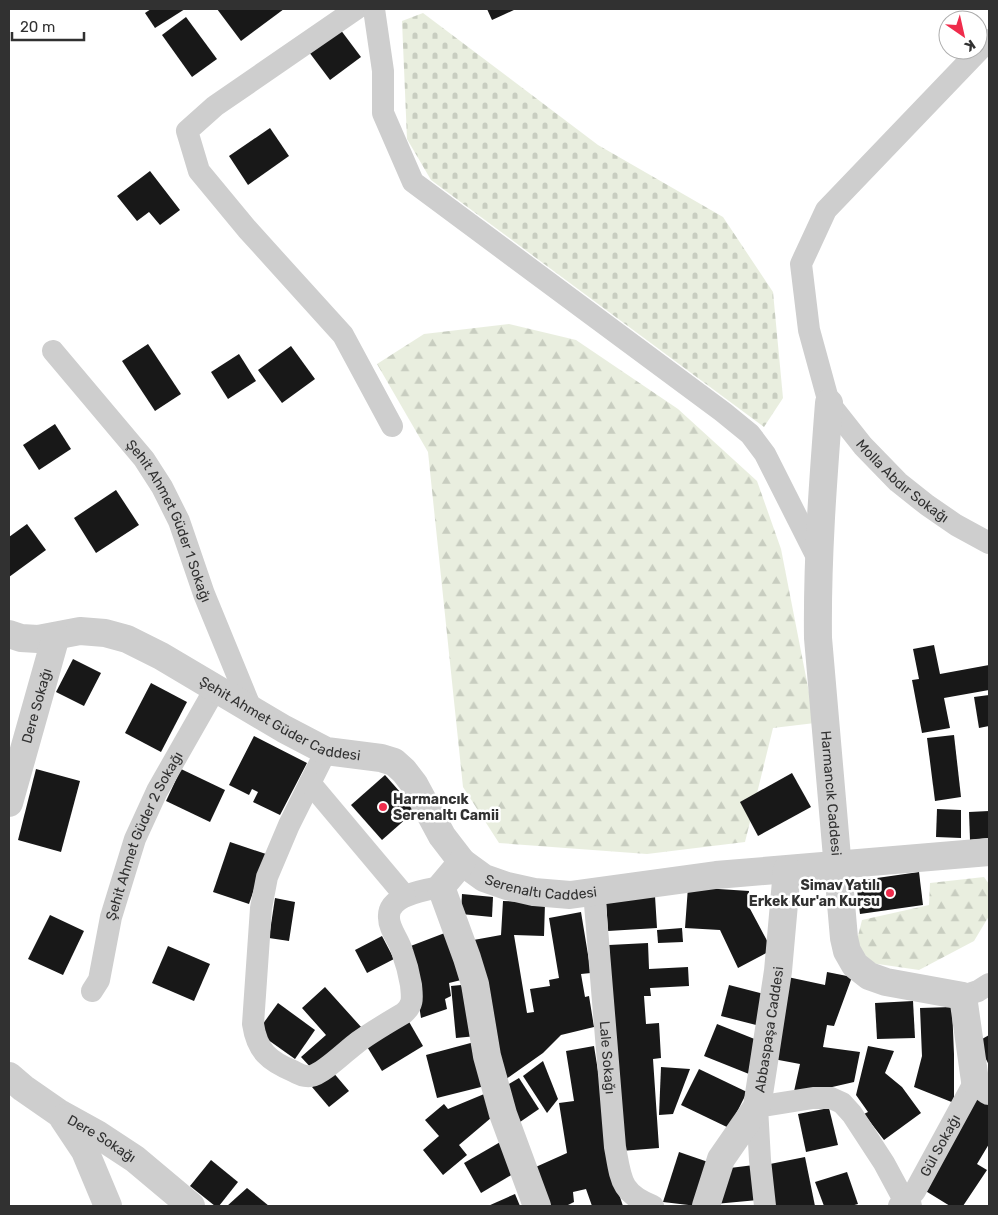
<svg xmlns="http://www.w3.org/2000/svg" width="998" height="1215" font-family="Rubik,sans-serif">
<style>
.forest{fill:url(#forest-firs)}
.cemetery{fill:url(#cemetery-stones)}
.building{fill:#181818}
.lines{fill:none;stroke-linecap:round;stroke-linejoin:round}
.minor{stroke:#cecece;stroke-width:22}
.tertiary{stroke:#cecece;stroke-width:28}
.poi-dot{fill:#ef2c4c;stroke:#fff;stroke-width:2}
.labels{text-anchor:middle;stroke-width:5;stroke-linejoin:round;paint-order:stroke}
.street-label{font-size:14px;fill:#313131;stroke:#fff}
.poi-label{font-size:14px;font-weight:bold;fill:#313131;stroke:#fff;text-anchor:start}
</style>
<defs>
<pattern id="forest-firs" width="22" height="20" patternUnits="userSpaceOnUse" patternTransform="scale(1.25)"><rect width="22" height="20" fill="#e9eedf"/><path d="M5 1l3.5 6h-7zM16 11l3.5 6h-7z" fill="#c8cdc0"/></pattern>
<pattern id="cemetery-stones" width="16" height="16" patternUnits="userSpaceOnUse" patternTransform="scale(1.25)"><rect width="16" height="16" fill="#e9eedf"/><path d="M2 7V4a2 2 0 0 1 4 0v3zM10 15v-3a2 2 0 0 1 4 0v3z" fill="#c8cdc0"/></pattern>
</defs>
<rect width="100%" height="100%" fill="#fff"/>
<g class="forest">
<polygon points="509,324 576,340 678,409 757,481 781,549 815,723 773,728 745,842 647,854 499,843 463,787 428,452 377,364 424,334"/>
<polygon points="984,877 989,884 989,916 974,941 919,970 871,963 856,944 862,920 929,905 930,883"/>
</g>
<polygon class="cemetery" points="423,13 598,145 723,217 773,292 783,398 764,427 431,180 407,139 402,21"/>
<g class="building">
<polygon points="151,9 185,9 155,28 145,13"/>
<polygon points="217,9 284,9 241,41"/>
<polygon points="487,9 516,9 492,20"/>
<polygon points="186,17 217,59 192,77 162,35"/>
<polygon points="340,29 361,57 330,80 309,52"/>
<polygon points="270,128 289,156 248,185 229,156"/>
<polygon points="150,171 180,210 160,225 149,212 137,221 117,196"/>
<polygon points="148,344 181,394 155,411 122,361"/>
<polygon points="291,346 315,379 282,403 258,370"/>
<polygon points="239,354 256,381 228,399 211,372"/>
<polygon points="55,424 71,449 39,470 23,445"/>
<polygon points="116,490 139,525 96,553 74,518"/>
<polygon points="27,524 46,550 9,577 9,537"/>
<polygon points="934,645 940,674 989,665 989,690 944,698 950,728 922,733 912,680 919,679 913,649"/>
<polygon points="73,659 101,673 84,706 56,692"/>
<polygon points="151,683 187,702 161,752 125,733"/>
<polygon points="989,695 989,726 979,728 974,697"/>
<polygon points="954,735 961,797 935,801 927,738"/>
<polygon points="254,736 307,763 280,815 253,802 258,792 252,789 249,795 229,785"/>
<polygon points="36,769 80,781 61,852 18,840"/>
<polygon points="181,769 225,790 210,822 166,801"/>
<polygon points="792,773 811,807 758,836 740,802"/>
<polygon points="385,775 416,810 382,840 351,805"/>
<polygon points="937,809 961,810 961,838 936,837"/>
<polygon points="989,811 989,838 970,840 969,812"/>
<polygon points="230,842 266,854 249,904 213,892"/>
<polygon points="919,872 923,905 860,914 856,881"/>
<polygon points="688,887 749,891 748,905 772,950 738,968 720,930 685,928"/>
<polygon points="462,894 493,897 492,917 461,914"/>
<polygon points="655,896 657,928 608,931 606,899"/>
<polygon points="275,898 295,902 289,941 269,938"/>
<polygon points="503,901 545,903 544,936 514,935 527,1013 534,1012 530,989 550,986 549,980 559,978 549,918 581,912 591,973 581,974 585,997 589,996 594,1027 561,1035 543,1053 502,1082 468,941 501,935"/>
<polygon points="50,915 84,931 63,975 28,959"/>
<polygon points="682,928 683,942 658,943 657,930"/>
<polygon points="450,931 469,978 449,983 451,996 445,999 447,1009 421,1018 414,974 408,947"/>
<polygon points="382,936 394,959 367,973 355,950"/>
<polygon points="648,943 649,969 688,967 689,986 650,988 651,996 644,996 646,1024 659,1023 661,1058 653,1059 659,1148 621,1151 609,945"/>
<polygon points="168,946 210,964 194,1001 152,983"/>
<polygon points="827,972 852,977 834,1026 827,1025 823,1047 860,1052 854,1082 793,1096 800,1064 768,1058 783,976 825,985"/>
<polygon points="471,984 477,1036 456,1038 451,986"/>
<polygon points="729,985 768,995 760,1026 721,1016"/>
<polygon points="325,987 362,1028 314,1071 301,1057 326,1035 302,1008"/>
<polygon points="913,1001 915,1038 877,1039 875,1003"/>
<polygon points="278,1003 315,1030 295,1059 257,1032"/>
<polygon points="952,1007 954,1054 954,1103 914,1087 922,1056 920,1008"/>
<polygon points="408,1020 423,1046 382,1071 366,1045"/>
<polygon points="717,1024 762,1042 749,1074 704,1056"/>
<polygon points="989,1035 989,1065 977,1042"/>
<polygon points="478,1041 489,1085 437,1098 426,1055"/>
<polygon points="594,1046 616,1185 623,1206 592,1206 586,1189 573,1192 574,1202 566,1206 544,1206 529,1170 567,1153 559,1103 574,1101 566,1051"/>
<polygon points="868,1046 894,1051 885,1073 902,1087 921,1113 884,1140 864,1114 868,1112 856,1095"/>
<polygon points="543,1061 558,1099 547,1113 523,1076"/>
<polygon points="661,1067 690,1069 673,1114 659,1115"/>
<polygon points="699,1069 747,1092 729,1128 681,1105"/>
<polygon points="332,1071 349,1091 329,1107 312,1087"/>
<polygon points="519,1078 539,1109 520,1122 499,1090"/>
<polygon points="489,1092 498,1112 459,1145 467,1155 443,1175 423,1150 439,1136 425,1120 444,1104 448,1109"/>
<polygon points="976,1096 989,1104 989,1144 977,1164 987,1170 963,1206 950,1206 924,1190"/>
<polygon points="829,1108 838,1145 806,1152 798,1114"/>
<polygon points="502,1141 518,1171 481,1193 464,1163"/>
<polygon points="679,1152 711,1163 697,1206 663,1202"/>
<polygon points="805,1157 815,1206 772,1206 765,1165"/>
<polygon points="211,1160 238,1182 219,1206 215,1206 190,1186"/>
<polygon points="754,1165 758,1200 715,1204 722,1169"/>
<polygon points="847,1172 858,1204 851,1206 824,1206 815,1182"/>
<polygon points="247,1188 269,1206 227,1206"/>
<polygon points="515,1194 520,1206 488,1206"/>
</g>
<g class="lines">
<g class="minor">
<polyline points="356,9 215,106 187,131 199,171 247,229 343,335 392,426"/>
<polyline points="374,9 383,71 383,113 413,182 723,412 750,434 765,454 819,561"/>
<path id="s1" d="M989,40L826,210L801,264L809,330L829,403L863,446L898,482L927,505L956,525L989,543"/>
<path id="s2" d="M53,351L144,459L162,487L179,521L204,594L252,711"/>
<path d="M326,751L289,825L267,877L261,908L253,1024C257,1051 269,1061 293,1071C298,1074 305,1077 311,1076C323,1074 347,1050 358,1042C373,1031 389,1022 404,1013C414,1004 412,997 411,985C409,973 406,962 402,951C399,940 389,929 389,918C387,895 425,890 441,887"/>
<polyline points="310,783 405,896"/>
<path id="s3" d="M594,892L615,1147C621,1179 620,1193 653,1206"/>
<path id="s4" d="M92,991L99,980L111,917L135,839L157,791L215,689"/>
<polyline points="963,996 978,991 989,984"/>
<polyline points="765,1206 760,1160 757,1107 813,1098 831,1098 842,1103 852,1114 884,1163 905,1202"/>
<path id="s5" d="M899,1206L905,1202L915,1191L975,1081"/>
</g>
<g class="tertiary">
<path id="s6" d="M829,403C823,481 817,559 818,638L844,938L847,951L855,965L869,976L886,982L963,996L975,1081L989,1091"/>
<path id="s7" d="M9,634L21,638L38,639L80,631L105,633L127,639L161,656L284,729L326,751L381,758L394,762L404,771L414,784L442,836L462,862L484,878L507,886L534,892L570,895L716,875L989,852"/>
<path id="s8" d="M9,803L56,636"/>
<polyline points="462,862 441,887 467,958 475,984 487,1056 503,1114 537,1206"/>
<path id="s9" d="M9,1076L23,1088L59,1113L97,1134L135,1159L191,1206"/>
<polyline points="63,1118 85,1151 108,1206"/>
<polyline points="905,1202 908,1206"/>
<path id="s10" d="M706,1206L721,1159L757,1107L778,971L787,870"/>
</g>
</g>
<g class="poi-dot">
<circle cx="383" cy="807" r="5"/>
<circle cx="890" cy="893" r="5"/>
</g>
<g class="labels">
<g class="street-label">
<text dy="5" stroke="none"><textPath href="#s1" startOffset="545">Molla Abdır Sokağı</textPath></text>
<text dy="5" stroke="none"><textPath href="#s2" startOffset="208">Şehit Ahmet Güder 1 Sokağı</textPath></text>
<text dy="5" stroke="none"><textPath href="#s8" startOffset="101">Dere Sokağı</textPath></text>
<text dy="5" stroke="none"><textPath href="#s7" startOffset="294">Şehit Ahmet Güder Caddesi</textPath></text>
<text dy="5" stroke="none"><textPath href="#s6" startOffset="391">Harmancık Caddesi</textPath></text>
<text dy="5" stroke="none"><textPath href="#s4" startOffset="165">Şehit Ahmet Güder 2 Sokağı</textPath></text>
<text dy="5" stroke="none"><textPath href="#s7" startOffset="625">Serenaltı Caddesi</textPath></text>
<text dy="5" stroke="none"><textPath href="#s10" startOffset="191">Abbaspaşa Caddesi</textPath></text>
<text dy="5" stroke="none"><textPath href="#s3" startOffset="166">Lale Sokağı</textPath></text>
<text dy="5" stroke="none"><textPath href="#s9" startOffset="112">Dere Sokağı</textPath></text>
<text dy="5" stroke="none"><textPath href="#s5" startOffset="74">Gül Sokağı</textPath></text>
</g>
<g class="poi-label">
<text x="393" y="804">Harmancık<tspan x="393" dy="16">Serenaltı Camii</tspan></text>
<text x="880" y="890" text-anchor="end">Simav Yatılı<tspan x="880" dy="16">Erkek Kur'an Kursu</tspan></text>
</g>
</g>
<rect width="998" height="1215" fill="none" stroke="#313131" stroke-width="20"/>
<g transform="translate(963 35) rotate(146)"><circle r="24" fill="#ffffff" stroke="#adadad"/>
<path d="M0-4L9 19L0 12L-9 19Z" fill="#ef2c4c"/>
<text y="-8" font-size="14" font-weight="bold" text-anchor="middle" fill="#313131">K</text>
</g>
<path d="M12 32v8h72v-8" fill="none" stroke="#313131" stroke-width="2.5"/>
<text x="20" y="32" font-size="15" fill="#313131" stroke="#ffffff" stroke-width="4" paint-order="stroke">20 m</text>
</svg>
